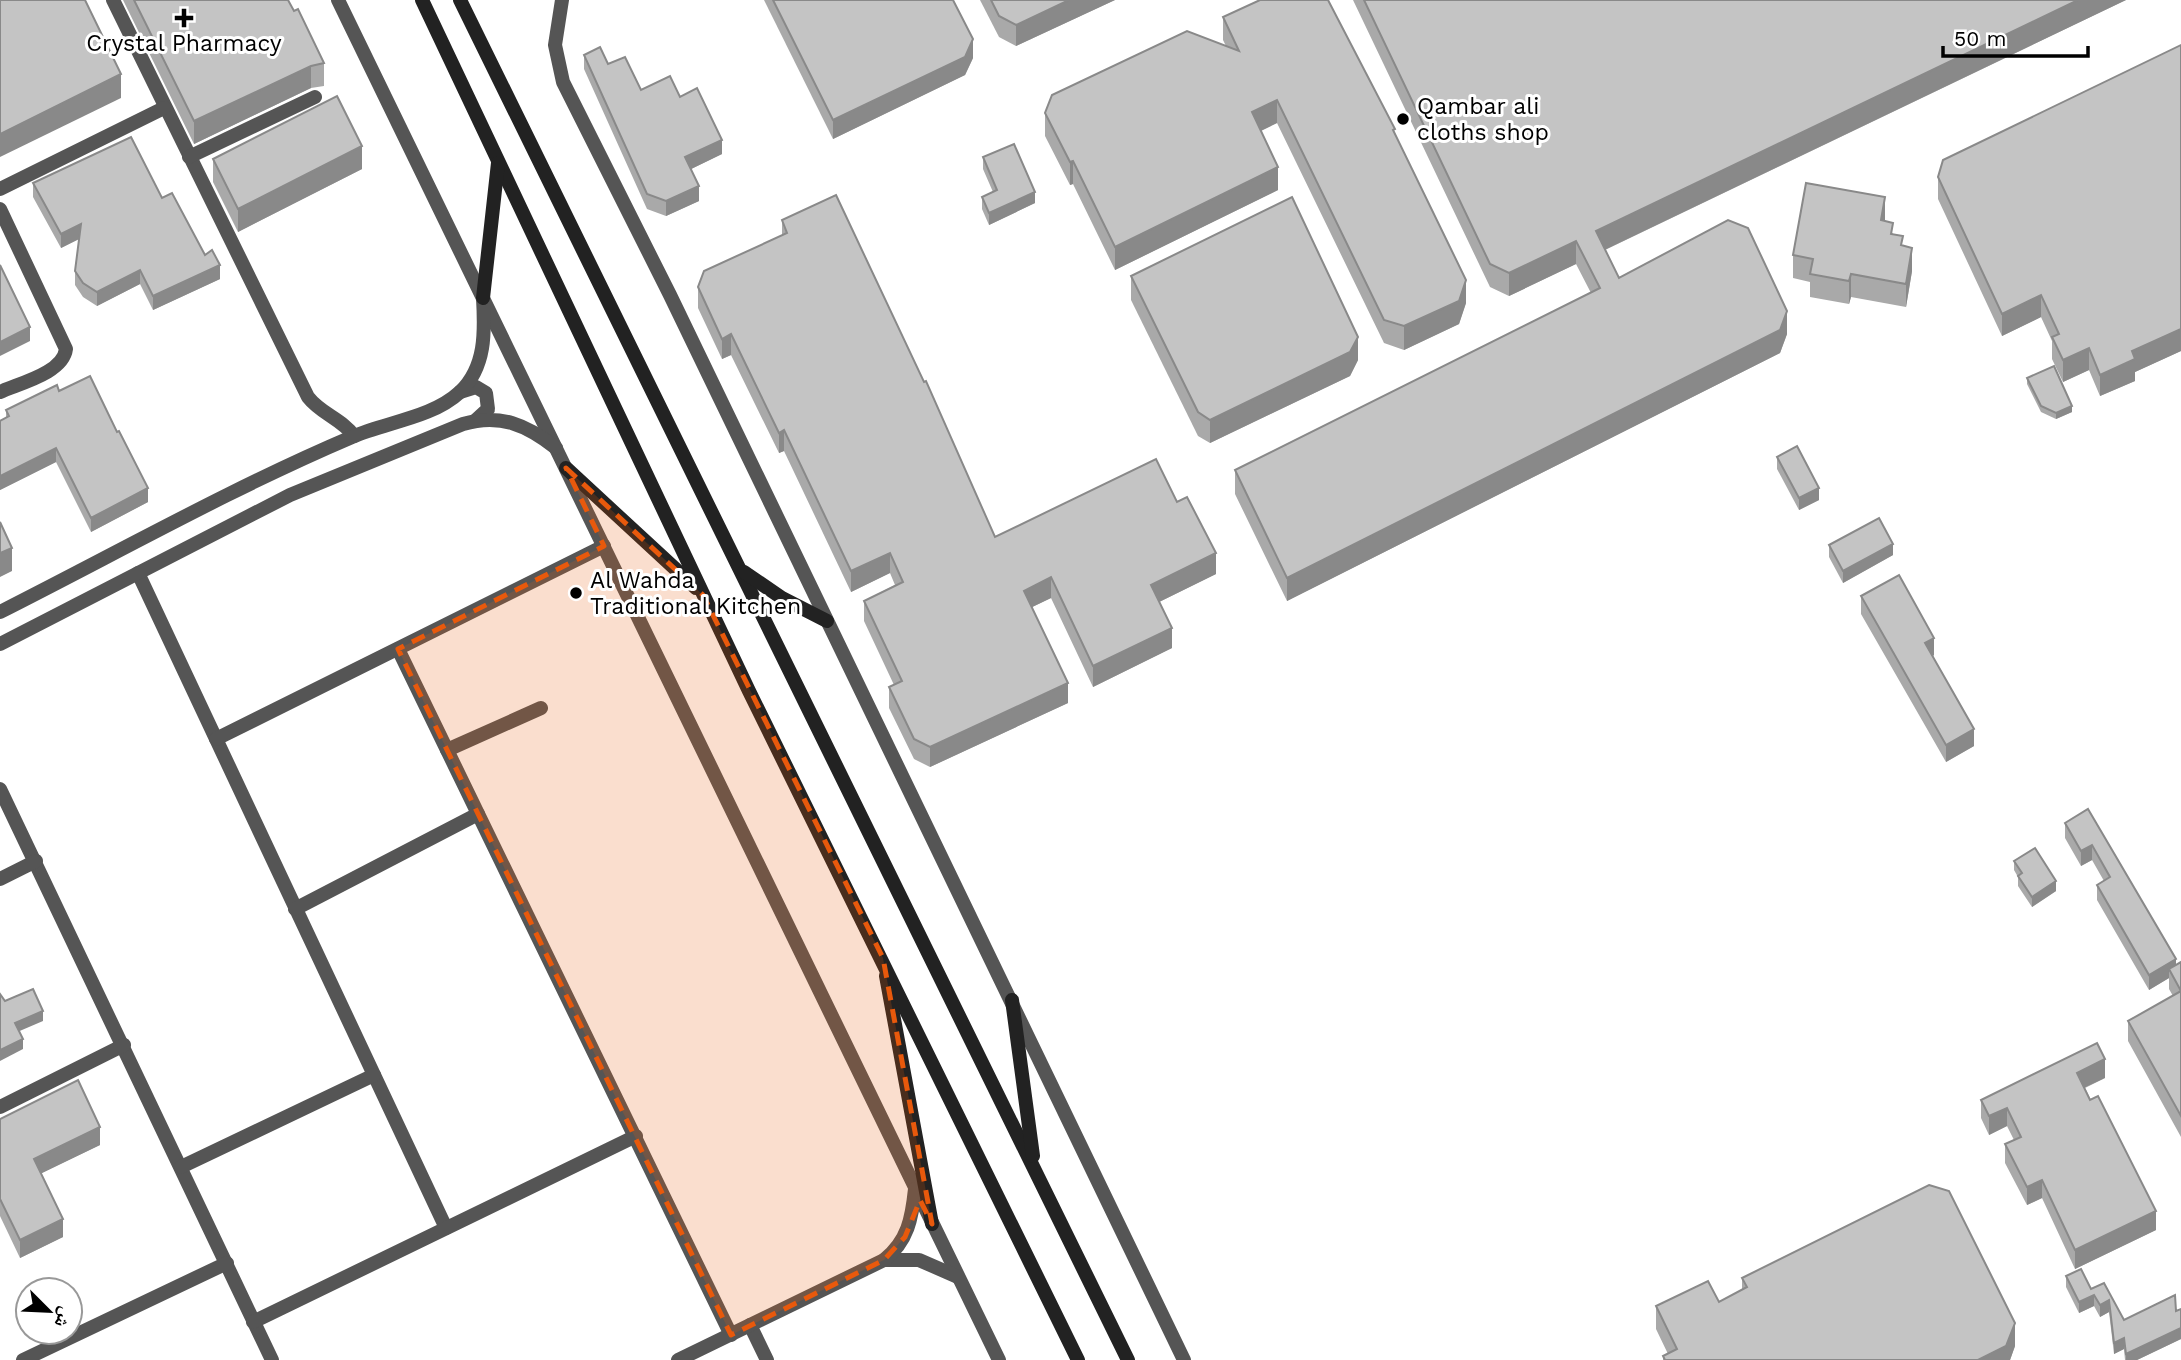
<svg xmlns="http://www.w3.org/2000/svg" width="2181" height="1360" font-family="'Work Sans','Noto Naskh Arabic',sans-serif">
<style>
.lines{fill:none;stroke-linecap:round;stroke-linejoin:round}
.minor{stroke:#555;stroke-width:14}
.tertiary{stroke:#555;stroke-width:14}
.secondary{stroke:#222;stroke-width:14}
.wall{fill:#a9a9a9}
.shaded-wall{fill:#898989}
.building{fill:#c4c4c4;stroke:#898989;stroke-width:2}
.marked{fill:#e8590c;fill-opacity:0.2;stroke:#e8590c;stroke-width:5;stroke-dasharray:14 9;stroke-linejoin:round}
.poi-dot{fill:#000;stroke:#fff;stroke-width:2.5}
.labels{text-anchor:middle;stroke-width:6;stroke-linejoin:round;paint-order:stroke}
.poi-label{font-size:23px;fill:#000;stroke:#fff;text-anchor:start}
</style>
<rect width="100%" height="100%" fill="#fff"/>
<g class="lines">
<g class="minor">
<path d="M113,0L308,397C321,414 342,419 354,436"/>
<polyline points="338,0 999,1360"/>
<polyline points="562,0 555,45 563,82 670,295 1184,1360"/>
<polyline points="189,157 315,97"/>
<polyline points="0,189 164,108"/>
<path d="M0,209L66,349C63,373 20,383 0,392"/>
<polyline points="138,573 446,1228"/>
<polyline points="398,649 731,1335"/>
<polyline points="216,739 604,546"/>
<polyline points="447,750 541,708"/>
<polyline points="0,789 272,1360"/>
<polyline points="0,879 36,861"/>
<polyline points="295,909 478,814"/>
<polyline points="0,1107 124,1045"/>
<polyline points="181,1167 374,1075"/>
<polyline points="884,1260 919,1260 958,1277"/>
<polyline points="253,1322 636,1136"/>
<polyline points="750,1325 767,1360"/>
<polyline points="23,1360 227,1263"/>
<path d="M678,1360L884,1260C908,1241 912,1218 915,1189"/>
</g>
<g class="tertiary">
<polyline points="460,392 476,387 486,393 488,409 475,421"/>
<path d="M0,612C117,553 232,488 352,437C386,422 432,418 460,392C486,367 485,332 483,298"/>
<path d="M0,644L290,495L463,424C500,413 527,425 556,448"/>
</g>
<g class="secondary">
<polyline points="422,0 749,691 1078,1360"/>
<polyline points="460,0 1128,1360"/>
<polyline points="483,298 498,163"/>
<polyline points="566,468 696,588"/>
<polyline points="744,572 782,598 827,621"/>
<polyline points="886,976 932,1224"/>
<polyline points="1012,1000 1033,1156"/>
</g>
</g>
<g class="wall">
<polygon points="123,0 288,0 324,63 324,86 311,88 194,144"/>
<polygon points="764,0 953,0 973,58 965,75 833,139"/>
<polygon points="980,0 1115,0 1016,46 999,37"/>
<polygon points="1353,0 2126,0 1605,250 1619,278 1787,334 1780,353 1287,601 1235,494 1235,470 1591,293 1576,264 1509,296 1490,287"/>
<polygon points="1223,17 1395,135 1466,303 1459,324 1404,350 1384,343 1277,123 1261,131 1278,190 1115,270 1073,184 1070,185 1045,136 1045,113 1226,46 1223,40"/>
<polygon points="2181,45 2181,351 2135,372 2135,381 2100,396 2089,370 2063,382 2052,359 2052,341 2041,317 2002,336 1938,199 1938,177"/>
<polygon points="584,55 608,64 641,90 680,97 722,154 691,169 699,201 666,216 647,209 584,69"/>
<polygon points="983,157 1035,203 989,225 982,209 982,197 993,192 983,169"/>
<polygon points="213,159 362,169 238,232 213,182"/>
<polygon points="33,183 162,198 205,255 220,279 153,310 140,284 97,306 83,297 75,285 75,271 79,239 61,248 33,197"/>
<polygon points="782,220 995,537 1177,502 1216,574 1159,602 1172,648 1093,687 1051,598 1032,607 1068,703 930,767 914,759 889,708 889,687 894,685 864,621 864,601 895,585 890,573 851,592 784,451 779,453 731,355 722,359 698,308 698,287 782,235"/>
<polygon points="1885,221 1893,234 1903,246 1912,271 1906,307 1851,297 1849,304 1810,297 1810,282 1793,278 1793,255"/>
<polygon points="1131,276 1358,360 1350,376 1210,443 1198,436 1131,300"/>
<polygon points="2027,378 2072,412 2056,419 2041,412 2027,384"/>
<polygon points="59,391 148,502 91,532 56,462 0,490 0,421 6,418 6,410"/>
<polygon points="1777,457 1819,500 1799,510 1777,469"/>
<polygon points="1829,545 1893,555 1843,583 1829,557"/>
<polygon points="1861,596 1934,655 1933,656 1974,746 1946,762 1861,614"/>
<polygon points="2088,809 2176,965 2181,962 2181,1137 2128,1041 2128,1021 2173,996 2169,989 2169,978 2149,990 2097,900 2097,885 2104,881 2092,860 2081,866 2065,838 2065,823"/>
<polygon points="2014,861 2056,891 2032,907 2018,886 2018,877 2014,870"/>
<polygon points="2105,1078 2085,1088 2156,1230 2075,1269 2042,1198 2027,1205 2005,1163 2005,1144 2014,1140 2007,1126 1989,1135 1981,1118 1981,1100"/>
<polygon points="0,1119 100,1145 41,1173 63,1237 20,1258 0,1216"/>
<polygon points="2066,1276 2091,1289 2104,1283 2124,1320 2176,1311 2181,1309 2181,1339 2137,1360 2125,1360 2124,1349 2114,1354 2109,1312 2100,1317 2094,1306 2079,1313 2066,1287"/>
<polygon points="1742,1278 2015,1346 2010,1360 1663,1360 1663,1356 1668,1354 1656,1329 1656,1306 1719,1302 1742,1290"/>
</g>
<g class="shaded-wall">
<polygon points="1069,0 1115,0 1016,46 1016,25"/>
<polygon points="2078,0 2126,0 1596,254 1596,231"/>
<polygon points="973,39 973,58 965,75 833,139 833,120"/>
<polygon points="311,66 311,88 194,144 194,121"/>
<polygon points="121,74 121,98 0,157 0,134"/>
<polygon points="1277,100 1277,123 1252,135 1252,112"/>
<polygon points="722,140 722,154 685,172 685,157"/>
<polygon points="362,146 362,169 238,232 238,209"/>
<polygon points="1073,161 1073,184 1070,185 1070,162"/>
<polygon points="1278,167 1278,190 1115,270 1115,247"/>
<polygon points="699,186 699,201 666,216 666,201"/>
<polygon points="1035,192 1035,203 989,225 989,213"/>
<polygon points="1885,197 1885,220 1881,244 1881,220"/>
<polygon points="81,224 81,238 61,248 61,234"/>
<polygon points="1576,241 1576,264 1509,296 1509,273"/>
<polygon points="1912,248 1912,271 1906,307 1906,284"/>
<polygon points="220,265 220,279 153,310 153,296"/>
<polygon points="140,270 140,284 97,306 97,292"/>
<polygon points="1851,274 1851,297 1849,304 1849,281"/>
<polygon points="1466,280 1466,303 1459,324 1404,350 1404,326"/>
<polygon points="2041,295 2041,317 2002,336 2002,314"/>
<polygon points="1787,311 1787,334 1780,353 1287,601 1287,578"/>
<polygon points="30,327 30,341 0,356 0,342"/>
<polygon points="2181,329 2181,351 2135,372 2135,381 2100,396 2100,375 2132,351"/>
<polygon points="731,334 731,355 722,359 722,339"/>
<polygon points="1358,337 1358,360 1350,376 1210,443 1210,420"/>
<polygon points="2089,348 2089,370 2063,382 2063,360"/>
<polygon points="2072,406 2072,412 2056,419 2056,413"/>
<polygon points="784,430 784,451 779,453 779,433"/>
<polygon points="56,448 56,462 0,490 0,476"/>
<polygon points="148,488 148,502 91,532 91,518"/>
<polygon points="1819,488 1819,500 1799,510 1799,498"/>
<polygon points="1893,544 1893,555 1843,583 1843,571"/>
<polygon points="12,548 12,571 0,577 0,553"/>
<polygon points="890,553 890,573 851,592 851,571"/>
<polygon points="1216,553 1216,574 1151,606 1151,585"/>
<polygon points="1051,577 1051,598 1024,611 1024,591"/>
<polygon points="1172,628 1172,648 1093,687 1093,666"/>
<polygon points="1934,638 1934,655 1925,661 1925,643"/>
<polygon points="1068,683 1068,703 930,767 930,747"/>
<polygon points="1974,729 1974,746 1946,762 1946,745"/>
<polygon points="2092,845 2092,860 2081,866 2081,851"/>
<polygon points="2056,881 2056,891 2032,907 2032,897"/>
<polygon points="2176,959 2176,974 2169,969 2169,978 2149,990 2149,975"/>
<polygon points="43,1011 43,1021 15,1033 15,1023"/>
<polygon points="23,1039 23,1049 0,1061 0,1050"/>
<polygon points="2105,1059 2105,1078 2077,1091 2077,1073"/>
<polygon points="2007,1108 2007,1126 1989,1135 1989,1116"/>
<polygon points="100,1127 100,1145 34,1177 34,1159"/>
<polygon points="2042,1180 2042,1198 2027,1205 2027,1187"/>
<polygon points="2156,1211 2156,1230 2075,1269 2075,1250"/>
<polygon points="63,1219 63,1237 20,1258 20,1240"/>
<polygon points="2094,1295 2094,1306 2079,1313 2079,1302"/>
<polygon points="2109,1300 2109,1312 2100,1317 2100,1305"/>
<polygon points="2015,1323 2015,1346 2010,1360 1978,1360"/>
<polygon points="2181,1328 2181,1339 2137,1360 2126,1360 2126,1354"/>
<polygon points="2124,1338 2124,1349 2114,1354 2114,1343"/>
</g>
<g class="building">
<polygon points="0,0 85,0 121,74 0,134"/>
<polygon points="134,0 288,0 294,11 298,9 324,63 311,66 194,121"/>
<polygon points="773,0 953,0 973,39 965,57 833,120"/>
<polygon points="991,0 1069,0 1016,25 999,16"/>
<polygon points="1260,0 1328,0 1395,129 1393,130 1466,280 1459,301 1404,326 1384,320 1277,100 1252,112 1278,167 1115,247 1073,161 1070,162 1045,113 1052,95 1187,31 1239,51 1223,17"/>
<polygon points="1364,0 2078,0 1596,231 1619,278 1728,220 1748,228 1787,311 1780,330 1287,578 1235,470 1600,288 1576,241 1509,273 1490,264"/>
<polygon points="2181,45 2181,329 2132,351 2135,359 2100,375 2089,348 2063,360 2052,337 2059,334 2041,295 2002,314 1938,177 1943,160"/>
<polygon points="600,47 608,64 625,57 641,90 670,76 680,97 697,88 722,140 685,157 699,186 666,201 647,194 584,55"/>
<polygon points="337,96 362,146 238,209 213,159"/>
<polygon points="131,137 162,198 172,193 205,255 212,250 220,265 153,296 140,270 97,292 83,283 75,271 81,224 61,234 33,183"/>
<polygon points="1014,144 1035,192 989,213 982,197 997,190 983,157"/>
<polygon points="1806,183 1885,197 1881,220 1893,223 1891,234 1903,236 1901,245 1912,248 1906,284 1851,274 1849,281 1810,274 1813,259 1793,255"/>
<polygon points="836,195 924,382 926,381 995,537 1156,459 1177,502 1187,497 1216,553 1151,585 1172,628 1093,666 1051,577 1024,591 1068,683 930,747 914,739 889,687 902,681 864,601 903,582 890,553 851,571 784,430 779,433 731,334 722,339 698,287 704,271 787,233 782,220"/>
<polygon points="1292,197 1358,337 1350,352 1210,420 1198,412 1131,276"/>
<polygon points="0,265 30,327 0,342"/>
<polygon points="2054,366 2072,406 2056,413 2041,406 2027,378"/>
<polygon points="90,376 117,432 119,431 148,488 91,518 56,448 0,476 0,421 9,416 6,410 57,385 59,391"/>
<polygon points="1797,446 1819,488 1799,498 1777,457"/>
<polygon points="1879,518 1893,544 1843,571 1829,545"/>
<polygon points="0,522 12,548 0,553"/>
<polygon points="1899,575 1934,638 1925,643 1974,729 1946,745 1861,596"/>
<polygon points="2088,809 2176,959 2149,975 2097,885 2110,877 2092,845 2081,851 2065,823"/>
<polygon points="2035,848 2056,881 2032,897 2018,876 2022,873 2014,861"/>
<polygon points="2181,962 2181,991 2169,969"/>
<polygon points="33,989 43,1011 15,1023 23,1039 0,1050 0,994 5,1001"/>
<polygon points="2181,991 2181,1116 2128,1021"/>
<polygon points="2097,1043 2105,1059 2077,1073 2090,1100 2098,1096 2156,1211 2075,1250 2042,1180 2027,1187 2005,1144 2021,1137 2007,1108 1989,1116 1981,1100"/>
<polygon points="78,1080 100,1127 34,1159 63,1219 20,1240 0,1199 0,1119"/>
<polygon points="1929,1185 1949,1191 2015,1323 2006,1346 1978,1360 1665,1360 1663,1356 1677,1349 1656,1306 1708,1281 1719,1302 1747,1287 1742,1278"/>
<polygon points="2081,1269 2091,1289 2104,1283 2124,1320 2175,1295 2176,1311 2181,1309 2181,1328 2126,1354 2124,1338 2114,1343 2109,1300 2100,1305 2094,1295 2079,1302 2066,1276"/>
</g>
<path class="marked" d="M566,468L703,595L883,958L932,1224L920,1200L905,1237L884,1260L731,1335L398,649L604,546Z"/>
<g class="poi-dot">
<path d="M180.5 7.5h7v7h7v7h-7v7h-7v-7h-7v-7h7z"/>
<circle cx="1403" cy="119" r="7"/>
<circle cx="576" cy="593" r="7"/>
</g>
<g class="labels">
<g class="poi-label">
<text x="184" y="51" text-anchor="middle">Crystal Pharmacy</text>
<text x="1417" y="114">Qambar ali<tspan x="1417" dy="26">cloths shop</tspan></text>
<text x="590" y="588">Al Wahda<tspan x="590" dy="26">Traditional Kitchen</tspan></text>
</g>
</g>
<g transform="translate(49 1311) rotate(114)"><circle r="33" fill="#ffffff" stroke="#999999" stroke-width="2"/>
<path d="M0-5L12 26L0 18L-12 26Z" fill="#000000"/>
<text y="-10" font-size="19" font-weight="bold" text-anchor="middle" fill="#000000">ش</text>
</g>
<path d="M1943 46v10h145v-10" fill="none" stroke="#000000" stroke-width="3.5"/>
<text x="1954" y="46" font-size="21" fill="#000000" stroke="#ffffff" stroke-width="5" paint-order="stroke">50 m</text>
</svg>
